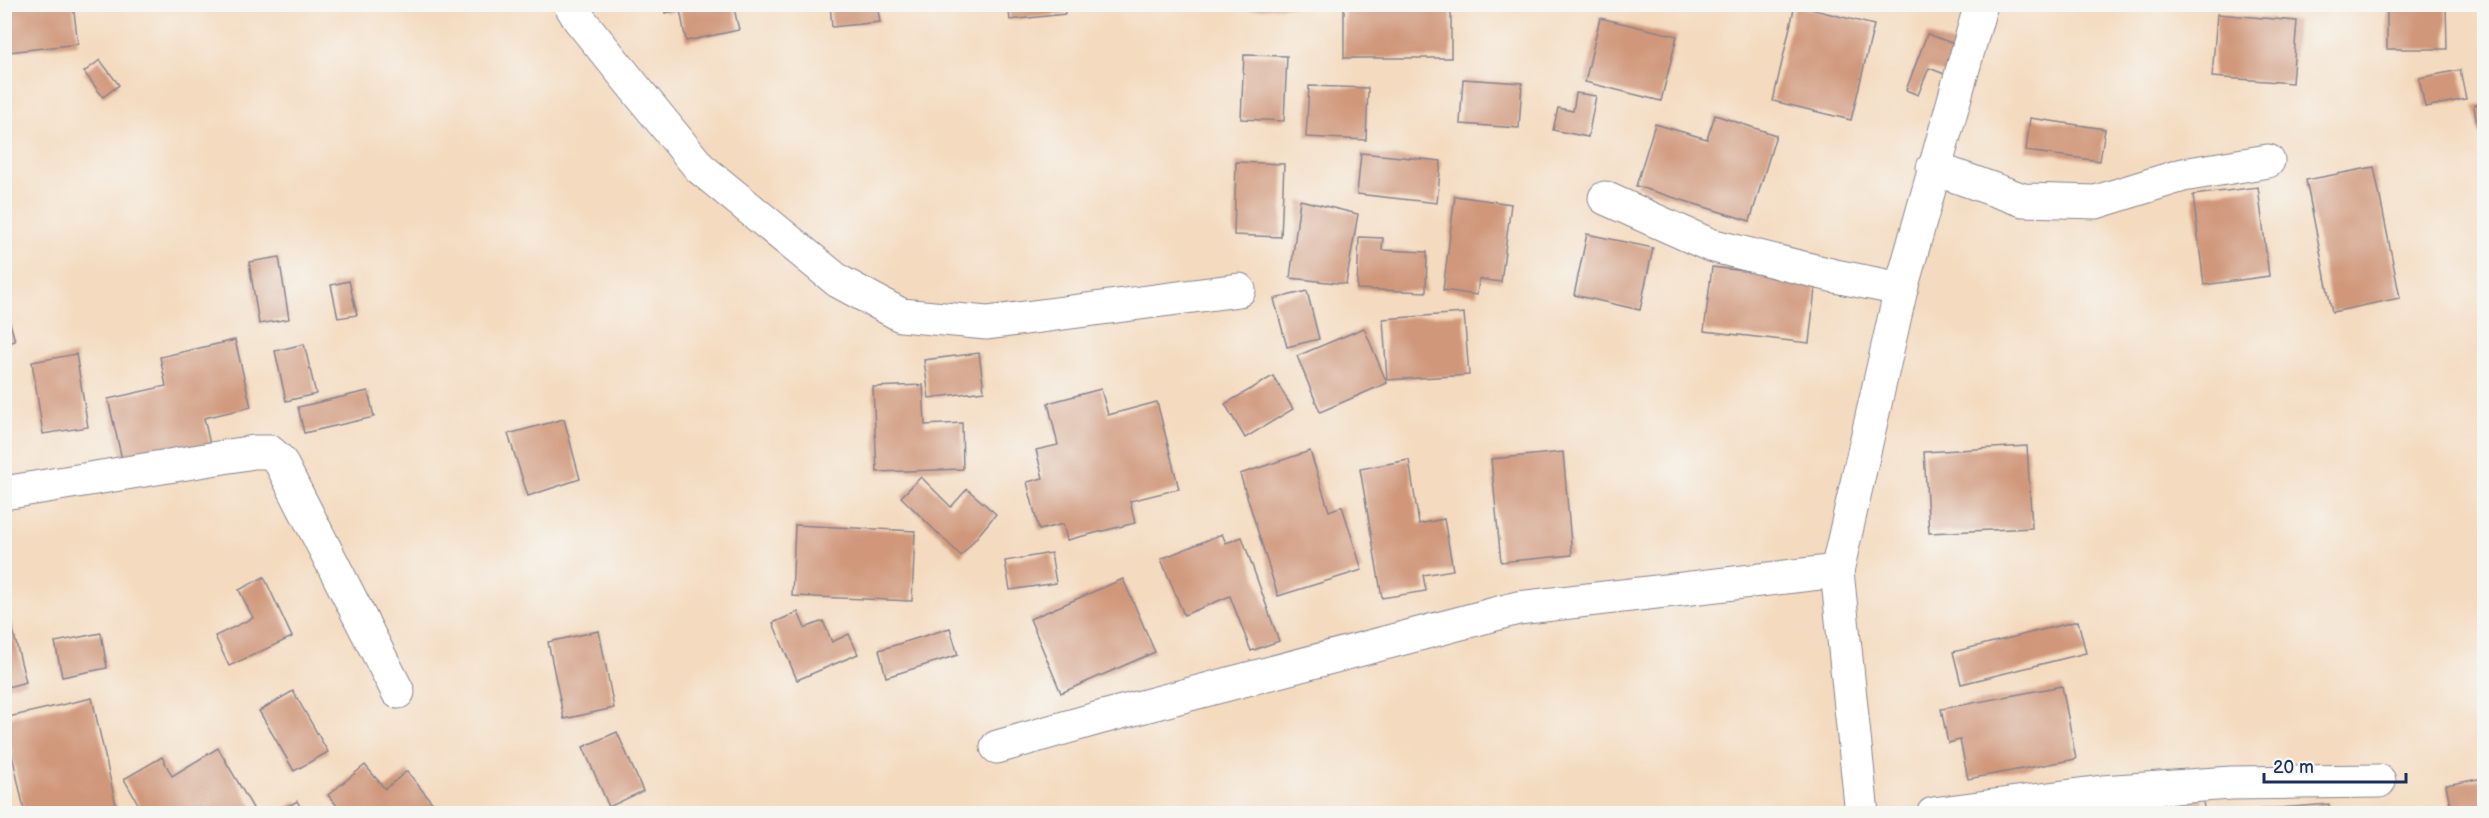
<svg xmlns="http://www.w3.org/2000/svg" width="2489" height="818" font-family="'Balsamiq Sans',sans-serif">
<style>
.building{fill:#d0977a}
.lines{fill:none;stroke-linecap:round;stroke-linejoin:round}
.street-casing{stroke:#88848e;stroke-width:35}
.street{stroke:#fff;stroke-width:33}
</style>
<rect width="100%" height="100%" fill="#f6f6f2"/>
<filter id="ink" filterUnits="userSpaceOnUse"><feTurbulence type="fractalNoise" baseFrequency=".0167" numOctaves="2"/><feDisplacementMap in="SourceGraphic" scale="12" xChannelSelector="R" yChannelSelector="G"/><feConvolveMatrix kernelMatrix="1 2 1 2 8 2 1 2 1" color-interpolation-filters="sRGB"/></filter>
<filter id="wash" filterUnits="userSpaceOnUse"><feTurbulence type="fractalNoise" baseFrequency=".008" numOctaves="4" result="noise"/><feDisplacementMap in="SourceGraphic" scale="24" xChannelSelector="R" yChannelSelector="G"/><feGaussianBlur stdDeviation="1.35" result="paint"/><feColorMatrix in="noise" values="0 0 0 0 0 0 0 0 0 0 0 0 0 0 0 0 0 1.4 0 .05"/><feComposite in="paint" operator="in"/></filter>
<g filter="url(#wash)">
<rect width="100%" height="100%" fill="#f4dabe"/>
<g id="blocks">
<g class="building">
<polygon points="4,4 73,4 78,44 9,52"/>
<polygon points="664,4 733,4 739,30 686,41 680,10 665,13"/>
<polygon points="830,4 877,4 880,22 832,27"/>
<polygon points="1008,4 1064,4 1065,14 1010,20"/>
<polygon points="1247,4 1293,4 1293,6 1248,10"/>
<polygon points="1451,4 1451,58 1344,58 1344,5"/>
<polygon points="2387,4 2446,4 2447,49 2387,49"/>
<polygon points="1795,5 1874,25 1851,120 1773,101"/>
<polygon points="2217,14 2297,21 2292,83 2212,77"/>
<polygon points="1600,18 1677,36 1661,101 1585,82"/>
<polygon points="1927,34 1958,45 1947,75 1929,68 1918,95 1906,90"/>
<polygon points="1244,55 1287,56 1284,121 1241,119"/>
<polygon points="100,60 119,85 103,97 84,72"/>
<polygon points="2460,70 2466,99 2425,107 2419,78"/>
<polygon points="1463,79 1522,83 1519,128 1460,124"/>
<polygon points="1309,86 1368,88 1366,140 1306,137"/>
<polygon points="1576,93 1596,96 1588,137 1553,130 1558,108 1573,111"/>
<polygon points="2484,104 2484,133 2478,133 2474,105"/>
<polygon points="1715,115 1776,135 1750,221 1636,186 1655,124 1707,139"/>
<polygon points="2030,118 2105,129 2100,161 2026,151"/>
<polygon points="1361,153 1441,161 1437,203 1357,194"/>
<polygon points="1236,162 1284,164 1281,237 1234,235"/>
<polygon points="2374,167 2400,298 2332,312 2306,180"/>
<polygon points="2258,187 2269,276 2204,285 2193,195"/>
<polygon points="1455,196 1511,204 1501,282 1479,279 1477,295 1443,290"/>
<polygon points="1300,200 1358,214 1346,284 1290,278"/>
<polygon points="1587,234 1653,248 1640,310 1574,295"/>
<polygon points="1359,237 1383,238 1382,250 1427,252 1426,292 1357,289"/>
<polygon points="279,257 289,319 259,324 249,262"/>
<polygon points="1712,267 1816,280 1809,343 1704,331"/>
<polygon points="349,281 357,315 338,318 331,285"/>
<polygon points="1307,291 1319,339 1287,347 1274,299"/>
<polygon points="5,305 15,341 4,344 4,306"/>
<polygon points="1464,313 1469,375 1387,380 1383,319"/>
<polygon points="1364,328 1387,383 1320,412 1297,356"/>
<polygon points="235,340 251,407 204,418 211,449 124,468 108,399 166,386 160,357"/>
<polygon points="304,344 316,394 286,401 275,351"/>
<polygon points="979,353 984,391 929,398 924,360"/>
<polygon points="76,354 88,427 43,434 32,362"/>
<polygon points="1273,376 1293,409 1245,438 1225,404"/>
<polygon points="923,385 925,425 962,423 963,469 877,472 873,387"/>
<polygon points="1101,389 1108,415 1157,402 1179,489 1130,501 1135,523 1067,540 1063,524 1039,530 1027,482 1043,478 1036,450 1058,445 1048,403"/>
<polygon points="368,391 374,417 304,433 298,407"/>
<polygon points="564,419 580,479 528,496 508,434"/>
<polygon points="2027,446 2032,528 1929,533 1924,452"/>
<polygon points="1310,451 1329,511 1342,506 1362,570 1278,596 1240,474"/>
<polygon points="1563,452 1572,555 1501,562 1491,459"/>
<polygon points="1409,460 1419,524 1444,519 1453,570 1423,575 1426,591 1382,598 1360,469"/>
<polygon points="921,477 951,507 967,489 996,514 961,556 901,497"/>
<polygon points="795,525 915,531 912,601 792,596"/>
<polygon points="1222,534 1226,543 1242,537 1279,641 1251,651 1230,596 1184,615 1161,559"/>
<polygon points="1051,553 1056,583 1010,590 1005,561"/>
<polygon points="264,577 292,637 229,666 215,636 253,618 239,590"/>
<polygon points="1123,579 1155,652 1061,693 1030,619"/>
<polygon points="4,595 26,682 4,688"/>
<polygon points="798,612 805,628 823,621 832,642 849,634 858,654 797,680 773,623"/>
<polygon points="2078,621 2086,653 1961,684 1953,652"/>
<polygon points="950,628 958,655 886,677 879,650"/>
<polygon points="599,631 614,708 564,719 548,642"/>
<polygon points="101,633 107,668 62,677 55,642"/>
<polygon points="2062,686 2076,759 1968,779 1960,740 1948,743 1941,709"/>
<polygon points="293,691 328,752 294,771 259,711"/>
<polygon points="92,698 118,814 25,814 4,718"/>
<polygon points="617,732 643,791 609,807 583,747"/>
<polygon points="218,748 253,808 244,814 144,814 124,779 162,757 172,776"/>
<polygon points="365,765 385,789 407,771 441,814 344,814 328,795"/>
<polygon points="2484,778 2484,814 2452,814 2446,785"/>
<polygon points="2201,790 2205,814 2138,814 2161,808 2159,798"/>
<polygon points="297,801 304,814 276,814"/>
<polygon points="2329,804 2330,814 2255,814 2255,810"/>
</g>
</g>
</g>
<g filter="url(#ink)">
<use href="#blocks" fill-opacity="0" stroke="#88848e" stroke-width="1.5"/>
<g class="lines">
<defs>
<g id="street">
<polyline points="570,4 579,19 700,168 838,281 901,315 987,323 1239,290"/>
<polyline points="1933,168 2023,200 2096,202 2183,175 2268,161"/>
<polyline points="1605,198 1710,245 1835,276 1901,289"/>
<polyline points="4,493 254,452 270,452 280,461 398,692"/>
<polyline points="997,747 1099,718 1518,608 1837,571"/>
<polyline points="1862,814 1837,571 1901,289 1981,4"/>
<polyline points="1933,814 2102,792 2231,783 2379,781"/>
</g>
</defs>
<use href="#street" class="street-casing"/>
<use href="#street" class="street"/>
</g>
</g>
<rect width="2489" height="818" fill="none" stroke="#f6f6f2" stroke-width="24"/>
<path d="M2264 773v9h142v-9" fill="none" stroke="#1b2f5e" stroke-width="3"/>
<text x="2273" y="773" font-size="18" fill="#1b2f5e" stroke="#f6f6f2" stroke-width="4.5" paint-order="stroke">20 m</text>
</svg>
